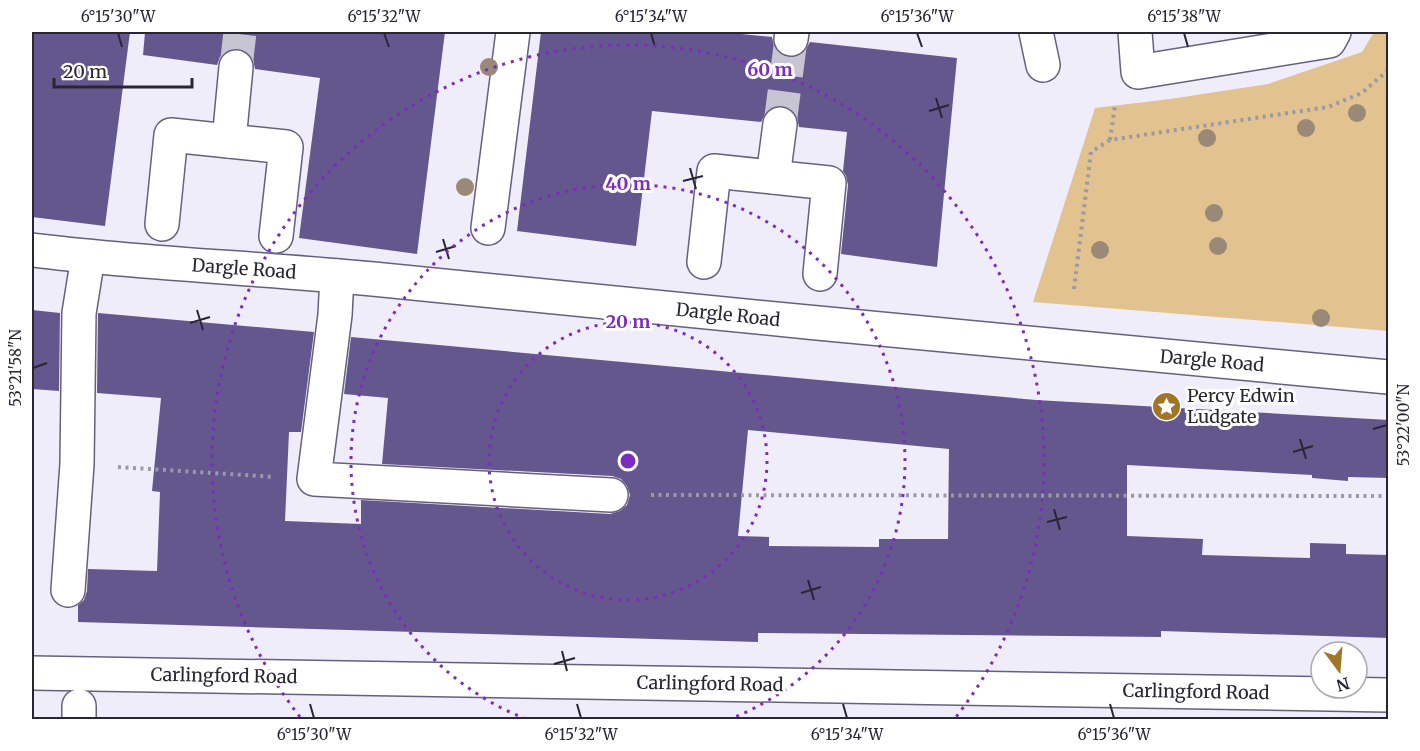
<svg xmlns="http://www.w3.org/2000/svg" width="1420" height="751" font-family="Merriweather,serif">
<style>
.green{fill:#e2c28e}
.building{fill:#64578d;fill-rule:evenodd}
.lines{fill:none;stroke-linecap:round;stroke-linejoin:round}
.minor-tunnel{stroke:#c8c5d3;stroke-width:33;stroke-dasharray:33 16;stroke-linecap:butt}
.minor-casing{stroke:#66607d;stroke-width:36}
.path{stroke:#9c99a6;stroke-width:4;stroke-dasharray:3 4.5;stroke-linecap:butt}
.minor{stroke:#fff;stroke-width:33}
.tree{fill:#998976}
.ticks{fill:none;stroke:#292633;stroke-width:2}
.ring{fill:none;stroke:#7b2cbf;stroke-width:3;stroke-dasharray:3 6}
.labels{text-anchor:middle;stroke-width:6;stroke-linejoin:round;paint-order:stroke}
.street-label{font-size:18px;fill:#292633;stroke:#fff}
.poi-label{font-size:18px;fill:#292633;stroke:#fff;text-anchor:start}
.centre{fill:#7b2cbf;stroke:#fff;stroke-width:3}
.ring-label{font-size:18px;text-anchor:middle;font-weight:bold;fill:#7b2cbf;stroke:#fff;stroke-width:6;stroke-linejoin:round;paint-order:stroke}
.neatline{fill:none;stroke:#292633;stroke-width:2}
.ticks-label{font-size:15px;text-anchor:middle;fill:#292633}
</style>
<rect width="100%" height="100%" fill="#f0edfb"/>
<polygon class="green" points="1374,32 1388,32 1388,331 1033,302 1095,108 1170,99 1268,84 1362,52"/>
<g class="building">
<polygon points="32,32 130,32 105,226 32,217"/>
<polygon points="145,32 445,32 417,254 299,238 320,78 255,69 253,59 246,51 238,48 228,50 220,57 217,65 143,55"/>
<polygon points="541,32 721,32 772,37 774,46 779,53 789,58 797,57 805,51 810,42 957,58 937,267 841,254 848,185 846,176 843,171 847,132 799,127 797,117 792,110 782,105 773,107 766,112 761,122 652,111 636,246 517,231"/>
<polygon points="32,310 60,313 59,391 32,389"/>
<path d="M98,313L314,332L301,432H289L285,521L361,524V500L610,514L620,511L627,505L630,495L627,486L621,479L612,476L382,464L388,398L344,394L351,337L1036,400L1389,420V478L1348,477V481L1312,478V475L1127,465V536L1203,539L1202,555L1310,558V543L1346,544V554L1389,555V638L1161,631V637L758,633V642L78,622V605L84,600L87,591L88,569L157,571L160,492L152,491L161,398L97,393ZM748,430L949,449L948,539H879V547L769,546V537L738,536Z"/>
</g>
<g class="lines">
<g class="minor-tunnel">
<polyline points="236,67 240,32"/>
<polyline points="780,124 791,39"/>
</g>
<defs>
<g id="minor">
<polyline points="1036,32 1043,65"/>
<polyline points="1135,32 1138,72 1329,41 1334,32"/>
<polyline points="791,39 792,32"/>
<polyline points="229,141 236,67"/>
<polyline points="773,177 780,124"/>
<polyline points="162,224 171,135 286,147 276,236"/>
<polyline points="488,228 513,32"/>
<path d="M32,250C145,264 259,268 373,279C711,313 1050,346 1388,377"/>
<polyline points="704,262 714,171 829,183 820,274"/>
<polyline points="337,276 335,315 314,479 611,495"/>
<polyline points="68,590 77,464 79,313 88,257"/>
<polyline points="32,673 1388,695"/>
<polyline points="79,706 79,720"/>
</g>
</defs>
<use href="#minor" class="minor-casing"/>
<g class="path">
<polyline points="1110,140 1115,106"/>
<polyline points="1074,289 1091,152 1110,140 1328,107 1362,93 1388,70"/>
<polyline points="118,467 275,477"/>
<polyline points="651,495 1388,496"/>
</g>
<use href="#minor" class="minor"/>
</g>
<g class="tree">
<circle cx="489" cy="67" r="9"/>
<circle cx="1357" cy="113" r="9"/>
<circle cx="1306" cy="128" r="9"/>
<circle cx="1207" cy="138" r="9"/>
<circle cx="465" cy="187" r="9"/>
<circle cx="1214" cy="213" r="9"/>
<circle cx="1218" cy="246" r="9"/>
<circle cx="1100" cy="250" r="9"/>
<circle cx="1321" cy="318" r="9"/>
</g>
<path class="ticks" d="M118,33L122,47M384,33L389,47M651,33L655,47M917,33L922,47M1184,33L1188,47M936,98L942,118M929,111L949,105M690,168L696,189M683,181L703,176M443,239L449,259M436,252L456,246M197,310L203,330M190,323L210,317M33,368L47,363M1373,429L1387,425M1300,439L1306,459M1293,452L1313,446M1054,509L1060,530M1047,522L1067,517M808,580L814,600M801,593L821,587M562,651L567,671M554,664L575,658M310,704L314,718M577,704L581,718M843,704L847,718M1110,704L1114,718"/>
<g class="ring">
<circle cx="628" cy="461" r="139"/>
<path d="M526 719A277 277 0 1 1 730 719"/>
<path d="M300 717A416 416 0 1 1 956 717"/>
</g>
<defs>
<symbol id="sight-disc" viewBox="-11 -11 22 22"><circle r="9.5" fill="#a27627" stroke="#fff"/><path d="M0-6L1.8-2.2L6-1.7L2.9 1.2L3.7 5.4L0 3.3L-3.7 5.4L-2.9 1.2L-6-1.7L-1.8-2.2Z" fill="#fff"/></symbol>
</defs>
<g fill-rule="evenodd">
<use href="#sight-disc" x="1150" y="390" width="33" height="33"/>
</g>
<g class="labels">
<g class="street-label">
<text transform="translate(244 269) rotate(4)" y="6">Dargle Road</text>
<text transform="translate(728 315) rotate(6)" y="6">Dargle Road</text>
<text transform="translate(1212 361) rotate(5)" y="6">Dargle Road</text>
<text transform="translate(224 676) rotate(1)" y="6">Carlingford Road</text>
<text transform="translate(710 684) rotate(1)" y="6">Carlingford Road</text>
<text transform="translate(1196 692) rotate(1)" y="6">Carlingford Road</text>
</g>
<g class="poi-label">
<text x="1187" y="402">Percy Edwin<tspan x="1187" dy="21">Ludgate</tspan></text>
</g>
</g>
<circle cx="628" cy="461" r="9" class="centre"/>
<g class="ring-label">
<text x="770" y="76">60 m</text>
<text x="628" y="190">40 m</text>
<text x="628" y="328">20 m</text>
</g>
<rect width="1420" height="751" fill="none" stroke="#ffffff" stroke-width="66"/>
<g transform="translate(1339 670) rotate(164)"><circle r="28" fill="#ffffff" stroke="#a9a8ad" stroke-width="1.5"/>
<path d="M0-4.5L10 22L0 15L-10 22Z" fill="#a27627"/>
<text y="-9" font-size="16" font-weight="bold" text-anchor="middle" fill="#292633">N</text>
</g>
<path d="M54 78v9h138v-9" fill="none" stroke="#292633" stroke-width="3"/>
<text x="63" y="78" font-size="18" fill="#292633" stroke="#ffffff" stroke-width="4.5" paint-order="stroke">20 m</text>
<rect x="33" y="33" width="1354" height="685" class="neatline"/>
<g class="ticks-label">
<text x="118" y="22">6°15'30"W</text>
<text x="384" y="22">6°15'32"W</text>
<text x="651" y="22">6°15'34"W</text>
<text x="917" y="22">6°15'36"W</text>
<text x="1184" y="22">6°15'38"W</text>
<text transform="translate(16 368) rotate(-90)" y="5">53°21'58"N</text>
<text transform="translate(1404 425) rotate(-90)" y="5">53°22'00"N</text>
<text x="314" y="740">6°15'30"W</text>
<text x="581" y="740">6°15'32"W</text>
<text x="847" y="740">6°15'34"W</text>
<text x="1114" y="740">6°15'36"W</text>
</g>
</svg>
